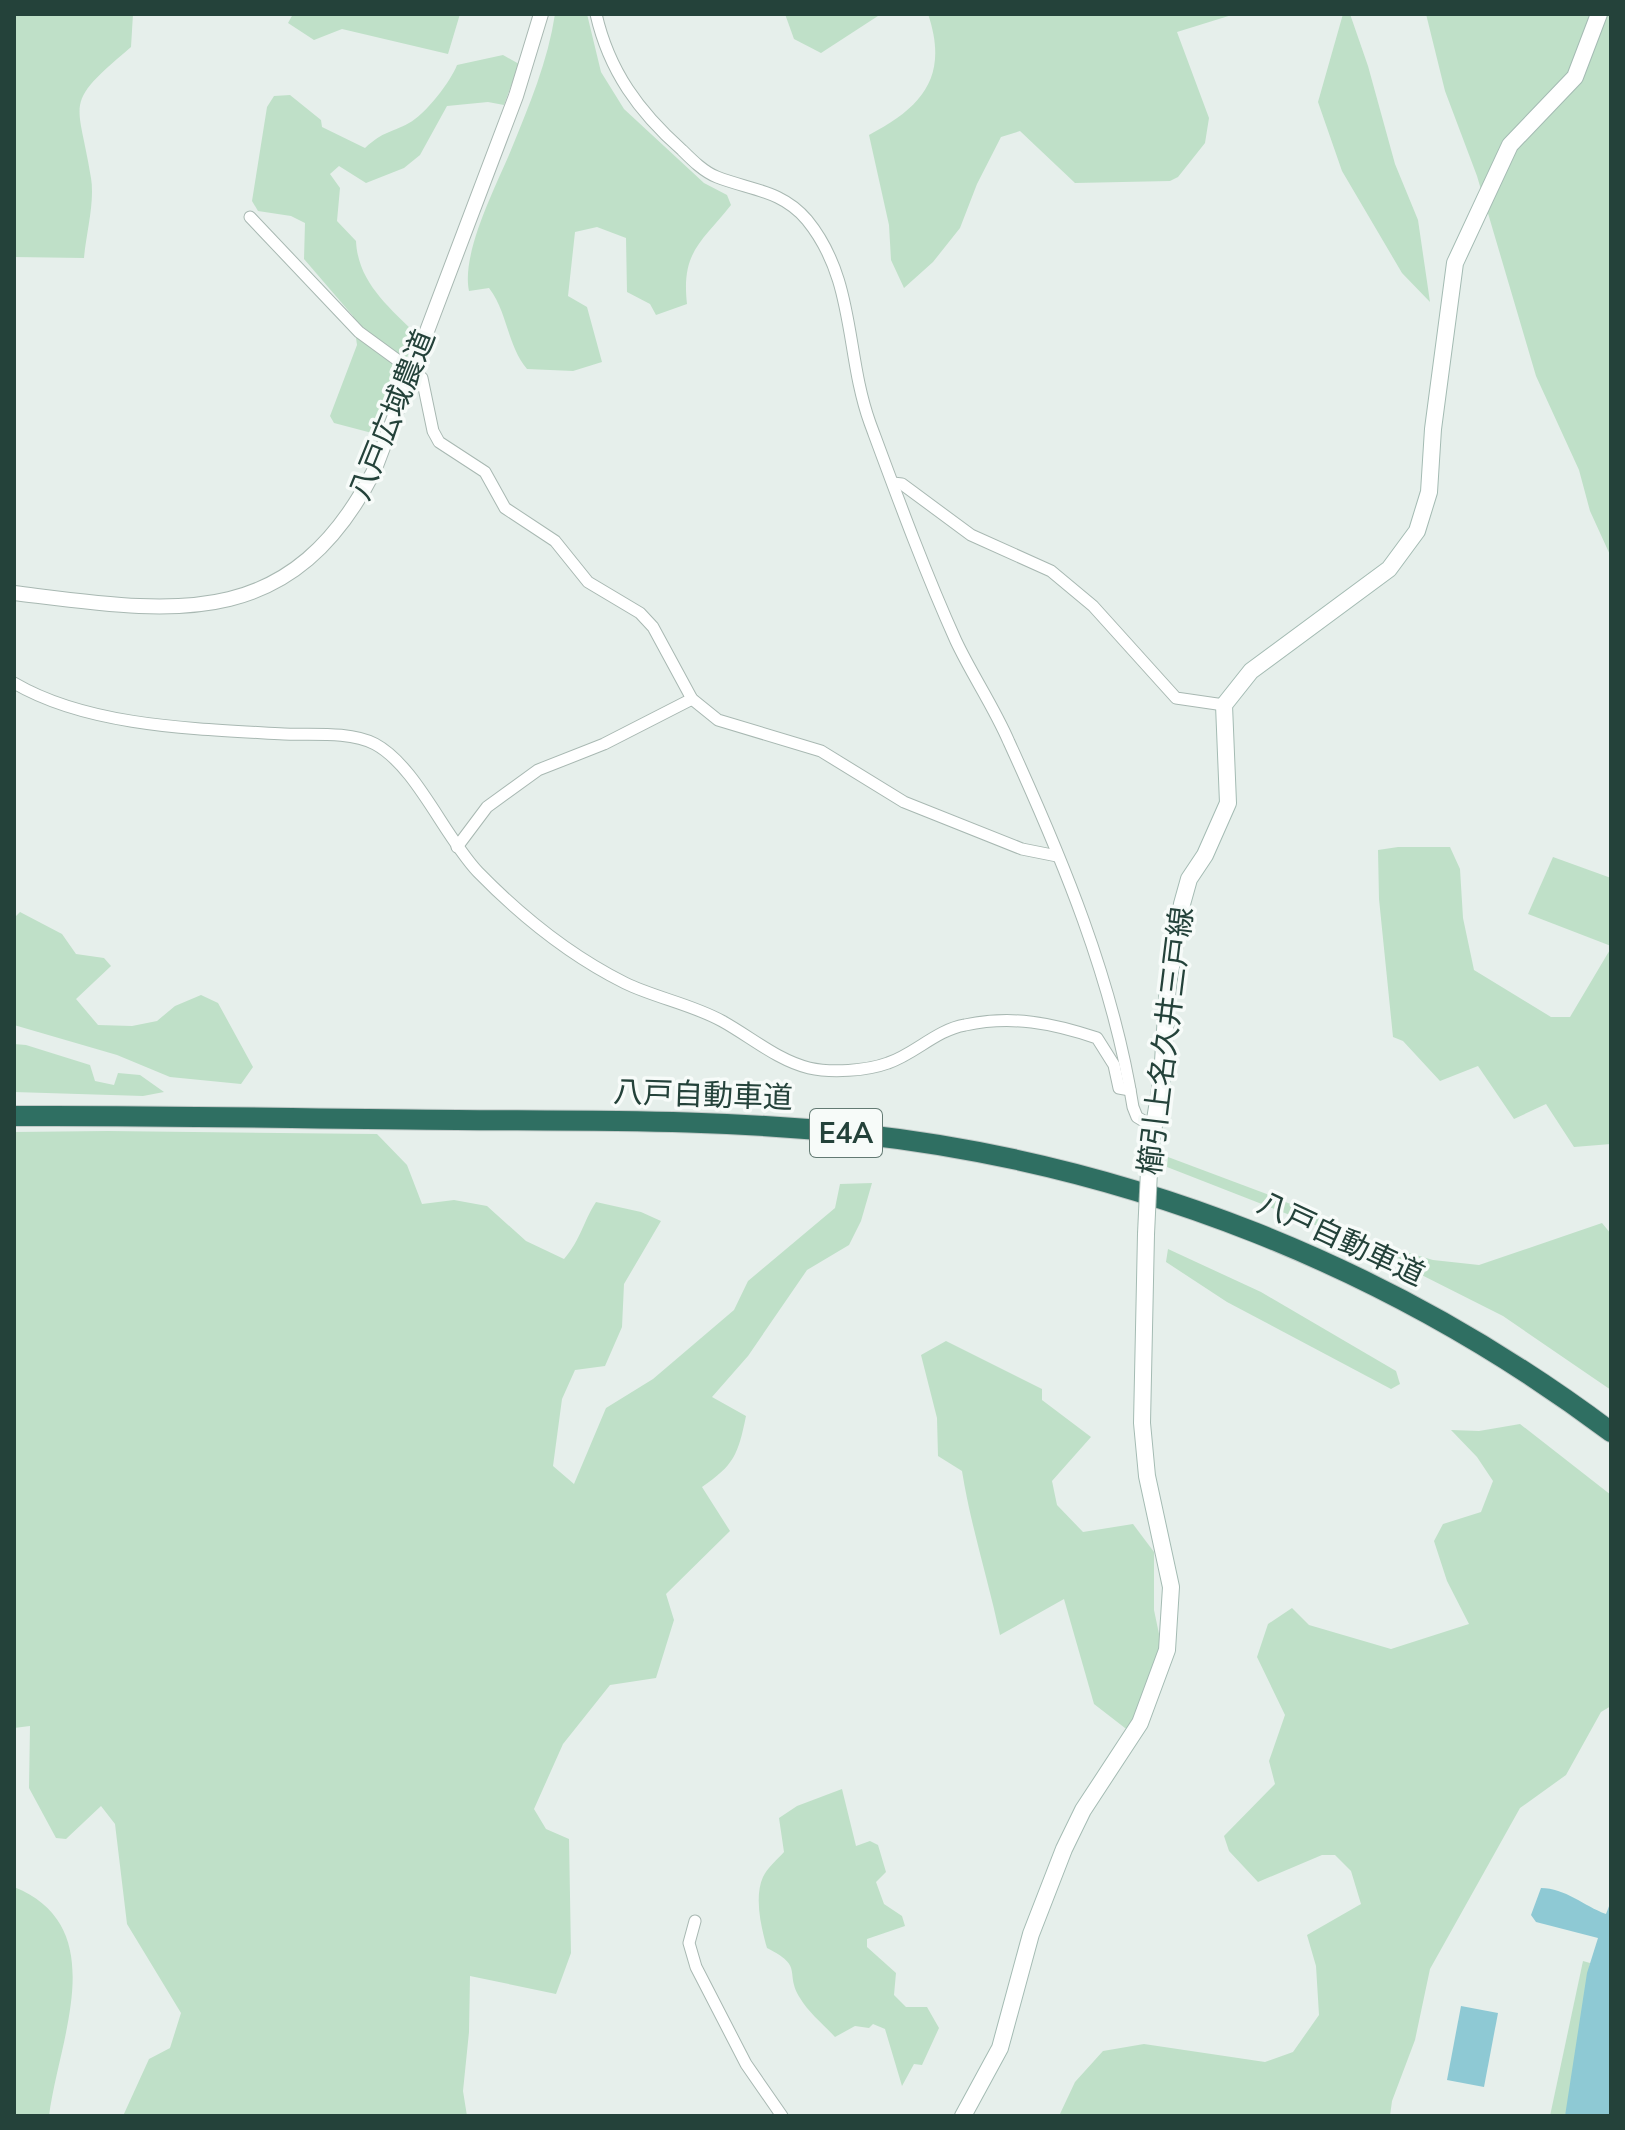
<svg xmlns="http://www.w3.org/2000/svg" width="1625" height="2130" font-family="Mulish,'Noto Sans JP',sans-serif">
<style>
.green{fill:#bfe0c8}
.water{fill:#8ec9d4}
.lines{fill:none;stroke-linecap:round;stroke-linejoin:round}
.minor-casing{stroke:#a8b8b2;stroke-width:13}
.tertiary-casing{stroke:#a8b8b2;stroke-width:16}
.secondary-casing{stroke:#a4bbb3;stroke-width:18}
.motorway-casing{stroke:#c2cac8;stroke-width:22}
.minor{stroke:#fff;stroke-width:11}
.tertiary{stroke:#fff;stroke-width:14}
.secondary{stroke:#fff;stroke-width:16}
.motorway{stroke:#2f6f62;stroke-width:20}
.secondary-bridge-casing{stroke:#a4bbb3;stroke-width:18;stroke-linecap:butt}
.secondary-bridge{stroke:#fff;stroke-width:16}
.labels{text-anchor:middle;stroke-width:7;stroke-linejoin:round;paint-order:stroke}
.shield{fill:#f7fbf9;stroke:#637a73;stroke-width:2}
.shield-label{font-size:28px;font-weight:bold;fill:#24423a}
.street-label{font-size:30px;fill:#24423a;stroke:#f7fbf9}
</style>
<rect width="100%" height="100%" fill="#e6efeb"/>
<g class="green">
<path d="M14,14H133L131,47C62,106 78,97 91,178C95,202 86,234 84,258L14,257Z"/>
<polygon points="293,14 460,14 448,54 342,29 314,40 288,23"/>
<path d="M555,14H587L601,72L624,109L704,183L727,195L731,205C702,242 681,251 687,304L656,315L650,304L627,292L626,238L597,227L575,232L568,296L587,307L602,362L573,371L527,369C507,345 508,313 489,288L469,291C461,253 496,186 511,150C529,106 548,61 555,14Z"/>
<polygon points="785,14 881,14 821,53 794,39"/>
<path d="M928,14H1235L1177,32L1209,118L1205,143L1178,177L1170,181L1075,183L1020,131L1001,137L977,184L960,228L933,262L904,288L891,260L889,225L869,135C923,107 949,76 928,14Z"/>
<polygon points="1343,14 1350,14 1368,66 1395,164 1418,220 1430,302 1402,273 1342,171 1318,102"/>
<polygon points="1426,14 1611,14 1611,557 1590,511 1579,470 1536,376 1477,176 1445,91"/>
<path d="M503,55L519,64L504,105L488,102L447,106L420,155L404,168L366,183L339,166L330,174L340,188L337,221L356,241C358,282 388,306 416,334L379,430L372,433L334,423L330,416L357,345L353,316L304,259L305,223L291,216L258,211L252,201L267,107L274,96L290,95L321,120L322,127L365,148C385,130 389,134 409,123C425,115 451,81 457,65Z"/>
<polygon points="1398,847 1450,847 1460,869 1463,918 1474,970 1551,1017 1570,1017 1611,948 1611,1144 1574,1147 1546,1104 1514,1119 1478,1066 1440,1081 1403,1041 1393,1037 1379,899 1378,850"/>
<polygon points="1553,857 1611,878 1611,946 1528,914"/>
<polygon points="20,912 62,934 76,954 104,958 111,966 76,999 98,1025 132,1026 157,1021 175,1006 201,995 218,1003 253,1067 241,1084 170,1077 117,1055 14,1025 14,918"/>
<polygon points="14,1044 26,1045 90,1065 95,1081 114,1085 118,1073 140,1075 164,1092 143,1096 14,1092"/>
<path d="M108,1131L377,1134L407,1165L422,1204L454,1200L487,1206L526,1241L564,1259C582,1237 582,1224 596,1202L641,1212L661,1221L624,1284L622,1327L605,1366L575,1370L562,1399L553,1466L574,1484L606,1408L653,1379L734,1310L748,1281L835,1208L840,1184L872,1183L861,1221L849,1245L807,1270L748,1356L712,1397L746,1416C738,1455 734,1465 702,1487L730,1531L666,1594L674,1620L656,1678L610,1685L563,1744L534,1809L546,1829L569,1839L571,1953L556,1994L470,1976L469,2032L463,2091L467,2116H123L149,2059L170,2048L181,2013L127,1924L115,1824L101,1806L66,1839L56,1838L29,1788L30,1726L14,1728V1132Z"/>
<polygon points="1168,1157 1272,1196 1359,1234 1359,1242 1167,1167"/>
<polygon points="1602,1223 1611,1234 1611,1390 1503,1316 1368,1248 1378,1244 1433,1260 1479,1265"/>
<polygon points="1168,1249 1261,1292 1396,1371 1400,1384 1391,1389 1227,1302 1166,1262"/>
<path d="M946,1341L1042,1389V1400L1091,1437L1052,1481L1057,1505L1083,1532L1133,1524L1154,1552V1610L1163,1653L1157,1701L1141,1735L1125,1728L1094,1704L1064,1599L1000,1635C988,1579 971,1527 962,1471L938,1456L937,1418L921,1355Z"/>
<polygon points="1520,1424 1611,1495 1611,1706 1601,1712 1566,1775 1520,1808 1430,1969 1415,2040 1392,2101 1390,2116 1059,2116 1075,2082 1103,2051 1144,2044 1265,2062 1293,2052 1319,2015 1316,1966 1307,1935 1361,1904 1351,1871 1335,1855 1322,1855 1258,1882 1229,1851 1224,1836 1275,1784 1269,1761 1285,1715 1257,1657 1268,1624 1292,1608 1309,1625 1391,1649 1469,1624 1447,1581 1434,1541 1443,1524 1481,1512 1493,1481 1477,1457 1451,1430 1479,1431"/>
<path d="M842,1789L856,1846L870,1841L878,1845L886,1872L876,1882L884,1904L902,1916L905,1926L867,1939V1947L896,1973L894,1995L906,2007H927L939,2028L922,2065L914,2064L902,2086L885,2029L873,2024L869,2028L855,2026L835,2037C824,2025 808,2012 800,1998C784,1972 805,1967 767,1948C761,1927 754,1897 763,1877C767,1868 778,1859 784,1852L779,1818L797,1806Z"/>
<path d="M14,1887C113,1927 59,2038 49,2116H14Z"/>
<polygon points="1583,1961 1590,1963 1569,2105 1565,2116 1550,2116"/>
</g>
<g class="water">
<path d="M1541,1888C1565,1888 1584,1906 1606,1914L1611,1901V2116H1565L1587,1973L1598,1938L1536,1922L1531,1915Z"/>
<polygon points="1461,2006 1498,2013 1484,2087 1447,2080"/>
</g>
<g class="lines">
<defs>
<g id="minor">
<path d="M596,14C609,71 639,112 682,150C692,160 704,172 717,177C750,190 782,190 807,220C856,280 845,354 870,423C897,496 924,570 956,641C972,675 994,707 1009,742C1062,858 1113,980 1133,1107L1137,1117L1152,1126"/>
<polyline points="250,217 359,332 422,378 433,431 439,442 485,472 505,508 555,541 588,582 640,613 653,627 692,699 718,720 821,751 904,802 1022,849 1057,856"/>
<polyline points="893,483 902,484 971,535 1051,571 1093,606 1176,698 1224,705"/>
<path d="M14,683C89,727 197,729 284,734C311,735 350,731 375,744C416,766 444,836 478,872C520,915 571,956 625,983C656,998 691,1004 722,1021C751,1037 777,1060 809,1068C831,1073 866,1071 888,1063C915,1054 936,1030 965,1025C1012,1015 1052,1023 1097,1038L1114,1065L1119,1088L1130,1090"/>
<polyline points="457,847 487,807 538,770 604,744 692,699"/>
<polyline points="695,1921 689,1943 696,1967 746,2064 782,2116"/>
</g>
<path id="tertiary" d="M14,593C170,612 289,636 374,471L516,96L541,14"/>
<g id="secondary">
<polyline points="1150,1150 1162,1077 1168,984 1182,904 1189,879 1205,855 1228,803 1224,705 1251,671 1389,569 1417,531 1429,492 1433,429 1455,263 1510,145 1575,77 1599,14"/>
<polyline points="963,2116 1000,2048 1031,1934 1064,1849 1083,1810 1140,1723 1167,1650 1171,1587 1147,1476 1142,1423 1146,1234"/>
</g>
<path id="motorway" d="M14,1116C162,1115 310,1119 457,1120C591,1121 725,1119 858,1134C1132,1164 1391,1267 1611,1432"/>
</defs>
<use href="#minor" class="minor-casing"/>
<use href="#tertiary" class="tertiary-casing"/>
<use href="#secondary" class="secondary-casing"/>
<use href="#motorway" class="motorway-casing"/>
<use href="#minor" class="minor"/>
<use href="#tertiary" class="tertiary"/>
<use href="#secondary" class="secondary"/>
<use href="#motorway" class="motorway"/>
<defs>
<polyline id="secondary-bridge" points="1146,1234 1150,1150"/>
</defs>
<use href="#secondary-bridge" class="secondary-bridge-casing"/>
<use href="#secondary-bridge" class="secondary-bridge"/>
</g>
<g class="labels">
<rect class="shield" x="810" y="1109" width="72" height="48" rx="6"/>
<g class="shield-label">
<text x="846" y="1143">E4A</text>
</g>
<g class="street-label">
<text transform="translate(392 415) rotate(-68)" y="10">八戸広域農道</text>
<text transform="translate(1166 1041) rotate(-83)" y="10">櫛引上名久井三戸線</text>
<text transform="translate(703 1095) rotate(2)" y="10">八戸自動車道</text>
<text transform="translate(1341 1239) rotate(25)" y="10">八戸自動車道</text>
</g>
</g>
<rect width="1625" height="2130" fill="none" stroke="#24423a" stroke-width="32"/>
</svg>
